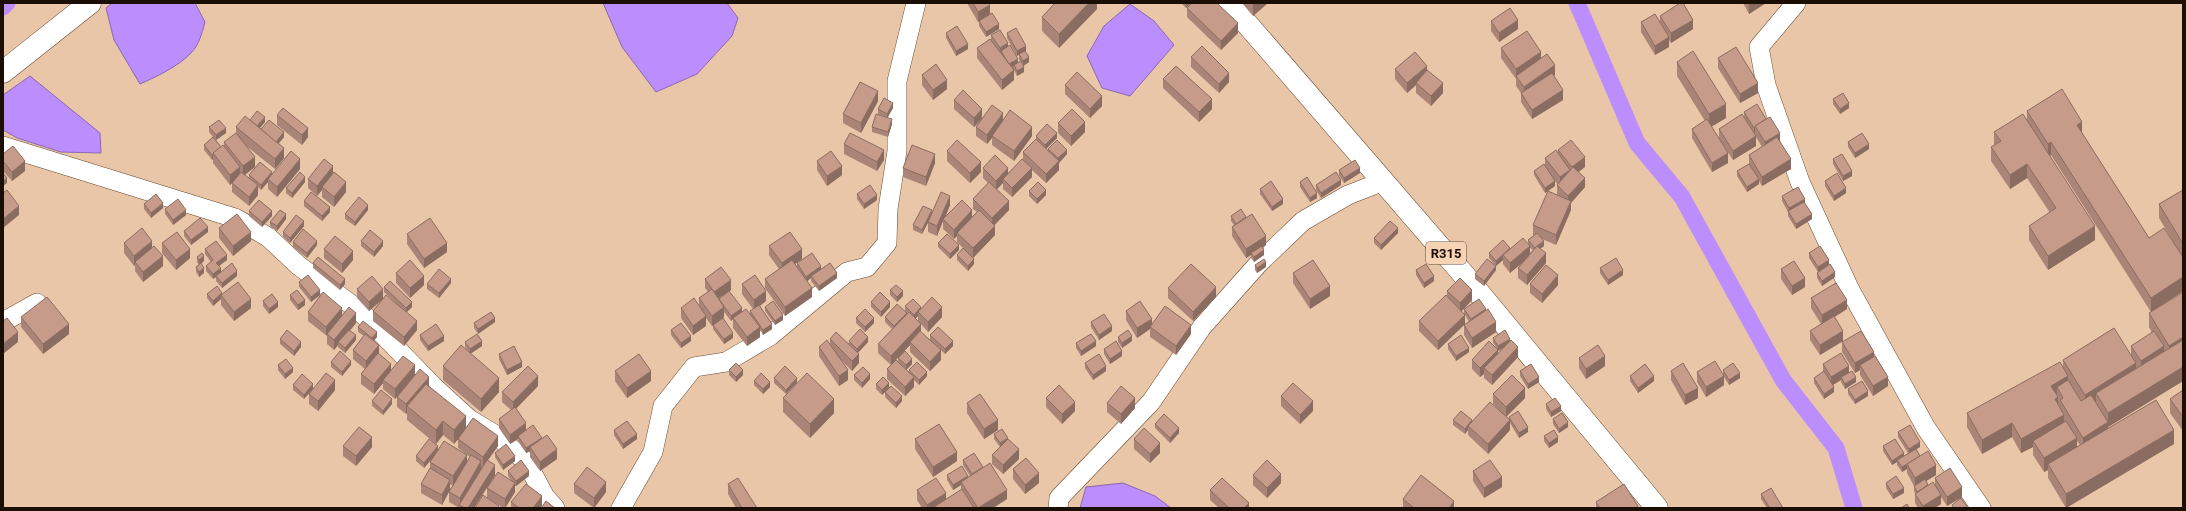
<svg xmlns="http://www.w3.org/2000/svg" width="2186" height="511" font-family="Roboto,sans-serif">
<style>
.water{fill:#bc8dfd;stroke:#8c67b3}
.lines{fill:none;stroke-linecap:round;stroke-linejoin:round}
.canal{stroke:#bc8dfd;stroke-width:17}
.street-casing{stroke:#684a30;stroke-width:20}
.secondary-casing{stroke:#684a30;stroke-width:23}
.primary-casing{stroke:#684a30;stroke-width:23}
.street{stroke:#fff;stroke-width:19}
.secondary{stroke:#fff;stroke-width:22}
.primary{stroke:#fff;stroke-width:22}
.wall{fill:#aa8577;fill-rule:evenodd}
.shaded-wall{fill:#8b6c61}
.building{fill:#c69b8a;stroke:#8b6c61}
.labels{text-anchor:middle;stroke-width:4;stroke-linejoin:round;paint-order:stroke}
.shield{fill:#f7d3b5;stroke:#5d4a3a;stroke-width:1}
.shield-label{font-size:13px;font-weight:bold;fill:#1b0f05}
</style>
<rect width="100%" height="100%" fill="#eac6a8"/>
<g class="water">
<path d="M112,3H195L205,22C202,33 199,45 191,53C179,66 156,77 140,84L114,40L106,8Z"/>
<polygon points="603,3 727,3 738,18 732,36 697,74 656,92 622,47"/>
<polygon points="1130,4 1154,21 1174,45 1130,96 1102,88 1087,56 1104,26"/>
<polygon points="30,76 100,133 101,153 61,152 17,138 3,130 3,95"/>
<polygon points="1123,483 1155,496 1171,508 1080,508 1086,487"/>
</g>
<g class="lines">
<g class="canal">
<polyline points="1577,3 1637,143 1682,197 1783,380 1836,448 1854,508"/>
<polyline points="3,7 7,3"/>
</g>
<defs>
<g id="street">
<polyline points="1796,3 1759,47 1766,85 1800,182 1849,288 1926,428 1981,508"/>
<polyline points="3,146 235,218 268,237 299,266 360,311 434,387 469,419 499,437 527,463 545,497 555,508"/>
<polyline points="3,322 37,303"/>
<polyline points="621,508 653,452 663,406 694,367 726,362 770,336 847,272 867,267 887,243 888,209 897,151 897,81 916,3"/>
<polyline points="1058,508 1059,498 1151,402 1202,327 1259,263 1303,221 1348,195 1384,181"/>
</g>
<polyline id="secondary" points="3,72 90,3"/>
<polyline id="primary" points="1229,3 1464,275 1657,508"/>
</defs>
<use href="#street" class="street-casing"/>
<use href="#secondary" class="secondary-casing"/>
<use href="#primary" class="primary-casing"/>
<use href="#street" class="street"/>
<use href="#secondary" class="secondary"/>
<use href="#primary" class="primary"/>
</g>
<g class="wall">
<polygon points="967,3 988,3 990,14 999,29 986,37 979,26 979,21 978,22"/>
<polygon points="1097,3 1097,9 1059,48 1042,31 1042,17"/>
<polygon points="1181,3 1191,3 1186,8"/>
<polygon points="1242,3 1268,3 1253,16"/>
<polygon points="1743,3 1766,3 1749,14"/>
<polygon points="1187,8 1238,33 1221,50 1187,17"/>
<polygon points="1660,16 1693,29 1671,43 1669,40 1669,47 1655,55 1641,32 1641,22 1660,22"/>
<polygon points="1491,21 1518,29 1499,42 1491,31"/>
<polygon points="946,33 968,49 956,56 946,38"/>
<polygon points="1007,33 1026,51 1025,52 1029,62 1023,66 1024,72 1017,76 1014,70 1014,80 1002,90 977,58 977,48 995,46 991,40 991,35 1008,46 1018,63 1020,62 1019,59 1019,55 1017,56 1007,38"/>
<polygon points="1501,48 1541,59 1555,75 1554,76 1563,100 1532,119 1521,102 1521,93 1516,86 1516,78 1516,79 1501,58"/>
<polygon points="1191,57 1229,82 1219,93 1191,67"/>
<polygon points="1718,58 1758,93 1740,103 1718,68"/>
<polygon points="1677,62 1726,118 1711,127 1728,163 1712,172 1692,138 1692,129 1705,121 1677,76"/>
<polygon points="1395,69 1427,70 1443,93 1431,106 1416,93 1416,85 1407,93 1395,79"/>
<polygon points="922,75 947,89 933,100 922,85"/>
<polygon points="1163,79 1212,109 1199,122 1163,88"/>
<polygon points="1065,85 1102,106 1090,118 1065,94"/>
<polygon points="1833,99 1849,108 1840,114 1833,104"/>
<polygon points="954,100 982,118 1003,121 1032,136 1014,161 992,145 992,138 987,144 976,136 976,127 980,121 974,127 954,109"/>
<polygon points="878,101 861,133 843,123 843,114"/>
<polygon points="893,108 887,117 892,124 888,137 872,132 872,127 882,116 878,114 878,109"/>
<path d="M2027,111L2082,133L2149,238L2172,240L2159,218V204L2183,190V291L2168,301L2183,381L2108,427V426V429L2174,444L2066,508L2048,478V470L2044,472L2033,455V447L2021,453L2012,437L1982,454L1967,427V413L2063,367V360L2131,355V346L2152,333L2149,327V313L2151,312L2051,155L2050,156L2095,240L2048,270L2029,240V226L2050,213L2027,178L2010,189L1991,161V147L1994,145V132L2027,121ZM2077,441L2080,445L2077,447Z"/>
<polygon points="1744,112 1780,141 1791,169 1762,186 1759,181 1759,184 1747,192 1737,176 1737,171 1749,164 1749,155 1762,147 1756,137 1756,146 1733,160 1719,139 1719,129 1744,116"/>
<polygon points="277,115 308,137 302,145 277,125"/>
<polygon points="250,120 265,122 259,129 261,130 261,129 284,137 278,144 284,158 275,169 245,145 255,167 245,175 249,178 249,175 272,174 300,169 277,197 268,189 268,182 261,190 258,187 258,195 249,206 232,192 232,183 230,185 213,163 213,159 212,160 204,150 204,145 213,137 209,132 209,127 226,133 216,140 221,147 224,147 224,142 236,134 236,127 250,121"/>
<polygon points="1058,123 1085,132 1071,146 1058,133"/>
<polygon points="1036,136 1057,138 1046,149 1048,151 1048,149 1067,154 1059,163 1059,170 1046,183 1032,170 1032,177 1012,197 1003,189 1003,183 997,189 1009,210 995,225 995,235 973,258 957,242 957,236 954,239 943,229 943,221 937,236 928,232 928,222 931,217 922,234 913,230 913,225 950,205 945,218 972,217 977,212 973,209 973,199 988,183 983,178 983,168 1008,173 1023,160 1023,152 1036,139"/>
<polygon points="1848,142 1869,149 1855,158 1848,147"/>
<polygon points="844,144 884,160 877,171 844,154"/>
<path d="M1558,150L1585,167L1578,172L1585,187L1571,203V210L1556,245L1542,239L1544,246L1540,249L1546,263L1527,285L1518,278V268L1522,263L1510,273L1503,264V260L1496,266V270L1484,286L1475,279V274L1495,265L1489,258V253L1528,244V240L1534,235H1533V225L1548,191L1545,193L1534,175V171L1545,166V158L1558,153ZM1555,181L1558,185H1557V195L1548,191L1555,186ZM1530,248L1533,250L1530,253Z"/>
<polygon points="947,151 981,172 970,183 947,161"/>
<polygon points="3,154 25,171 12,181 3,171"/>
<polygon points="1833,159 1852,176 1843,181 1833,164"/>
<polygon points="817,161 842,175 827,186 817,170"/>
<polygon points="935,163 926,186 903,177 903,168"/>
<polygon points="1339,170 1360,173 1344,183 1339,175"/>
<polygon points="333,173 346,192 334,207 322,197 322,190 317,196 308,188 308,179"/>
<polygon points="1825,181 1846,193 1834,201 1825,186"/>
<polygon points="305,182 292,198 286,193 286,188"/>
<polygon points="1300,182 1317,198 1310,202 1300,187"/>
<polygon points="1316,185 1341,185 1321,198 1316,190"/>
<polygon points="1260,189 1283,204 1272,211 1260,194"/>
<polygon points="1029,191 1046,195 1037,204 1029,196"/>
<polygon points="857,194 877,200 864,209 857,199"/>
<polygon points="1782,196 1812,219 1796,229 1788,216 1788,212 1782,201"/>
<polygon points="304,201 330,212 322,221 304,206"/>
<polygon points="144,204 163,208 151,218 144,209"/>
<polygon points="165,209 186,215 173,225 165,214"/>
<polygon points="368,210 355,226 345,219 345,214"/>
<polygon points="249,211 272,216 262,227 249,216"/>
<polygon points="1231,216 1246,217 1266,245 1263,248 1264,255 1254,262 1251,258 1251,255 1246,258 1232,236 1232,227 1234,225 1231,221"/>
<polygon points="286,219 277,231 270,226 270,222"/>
<polygon points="304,226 290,243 283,237 283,232"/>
<polygon points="219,228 251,241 233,256 219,238"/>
<polygon points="184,231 208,232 191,245 184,236"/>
<polygon points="1398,233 1381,250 1374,243 1374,238"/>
<polygon points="407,234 447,252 424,268 407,244"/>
<polygon points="361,241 383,246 374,257 361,246"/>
<polygon points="293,242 317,245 307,258 293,247"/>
<polygon points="124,243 152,247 163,266 143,282 135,271 135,265 134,266 124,253"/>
<polygon points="162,243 190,258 176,270 162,253"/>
<polygon points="938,243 959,250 950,259 938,247"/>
<polygon points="769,246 802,259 795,264 797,267 797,263 821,269 837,278 819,291 811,281 811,278 807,281 812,297 785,316 765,288 765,279 779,269 769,255"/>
<polygon points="205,249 227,260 219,266 221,272 237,276 222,288 216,281 216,277 213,279 206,271 206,266 211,262 205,254"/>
<polygon points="324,249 353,260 342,273 324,258"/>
<polygon points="1809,253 1829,265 1835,277 1822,286 1817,278 1817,273 1818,272 1809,258"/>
<polygon points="957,255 974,264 968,271 957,260"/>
<polygon points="197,257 204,261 201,264 204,273 199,277 196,272 196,267 199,265 197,262"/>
<polygon points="313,263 345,284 340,290 313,268"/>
<polygon points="1255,265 1266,267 1257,273 1255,270"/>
<polygon points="1600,268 1623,275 1608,285 1600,273"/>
<polygon points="1781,269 1805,287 1792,295 1781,279"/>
<polygon points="1416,270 1434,281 1424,288 1416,275"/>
<polygon points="396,273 424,285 410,298 396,283"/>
<polygon points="1293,273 1330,296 1310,309 1293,283"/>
<polygon points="705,279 731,290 718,299 742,312 750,314 750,311 753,309 742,294 742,284 766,301 760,306 772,329 763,335 760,330 760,337 747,346 733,328 733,319 731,321 724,312 724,317 723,318 733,338 724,344 713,329 713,325 712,326 706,318 706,326 693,335 681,318 681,308 699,306 699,298 708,292 705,288"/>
<polygon points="299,282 320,295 311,302 299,287"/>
<polygon points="451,283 439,298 427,289 427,284"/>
<polygon points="1530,284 1558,285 1542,303 1530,293"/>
<polygon points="384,287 412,307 406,312 417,330 404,346 373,321 373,311 383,299 369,311 357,298 357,289 396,303 384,292"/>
<polygon points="1168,288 1216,297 1193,321 1168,298"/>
<polygon points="890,290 903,296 897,302 890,295"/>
<polygon points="1447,291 1472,300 1461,311 1464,314 1464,309 1486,311 1496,332 1472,348 1464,335 1464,325 1469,322 1465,315 1465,324 1438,350 1419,331 1419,321 1447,297"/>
<polygon points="207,294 222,294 251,308 234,321 221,305 221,299 213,306 207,298"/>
<polygon points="290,295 305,305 298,310 290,300"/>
<polygon points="1811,298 1847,309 1834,317 1843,341 1820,355 1810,340 1810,331 1821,324 1811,308"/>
<polygon points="263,301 278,307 269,314 263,306"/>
<polygon points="871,302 890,307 881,317 871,307"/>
<path d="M905,306L921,308L942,317L928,332L921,324V332L941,360L930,371L910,352V345L891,365L878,353V344L892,329L885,322V317L907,314L908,313L905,311ZM918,316V321L915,319Z"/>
<polygon points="765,307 783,320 775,325 765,311"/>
<polygon points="1126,311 1152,325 1191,334 1176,355 1150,337 1150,329 1137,338 1126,320"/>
<polygon points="308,312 342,315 356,323 350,330 356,340 345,353 338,347 338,345 334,350 327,344 327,336 308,321"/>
<polygon points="21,317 69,334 43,354 21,327"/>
<polygon points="856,318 874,323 865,332 856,323"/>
<polygon points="495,322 478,334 474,328 474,323"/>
<polygon points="1091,322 1112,331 1099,340 1091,327"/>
<polygon points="358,327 377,337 373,341 379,354 391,370 415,375 395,399 383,389 383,383 374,394 361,384 361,374 365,369 353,359 353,350 364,336 358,332"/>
<polygon points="671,330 691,341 681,348 671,335"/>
<polygon points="420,335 444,341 428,351 420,340"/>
<polygon points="930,335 953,346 945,354 930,340"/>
<polygon points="1118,337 1132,341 1122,348 1118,342"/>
<path d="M1493,338L1510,341L1518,357L1492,385L1484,378V374L1480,377L1472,369V360L1496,347L1493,343ZM1504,348L1498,354V351Z"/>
<polygon points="280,339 301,347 294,356 280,344"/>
<polygon points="830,339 849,343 849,341 868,342 858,352 859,363 852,371 839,358 848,380 839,386 819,356 819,347 830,344"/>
<polygon points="465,342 482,346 470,354 499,392 481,412 443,380 443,366 469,352 465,347"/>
<polygon points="1842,342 1874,357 1888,386 1873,396 1860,375 1860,370 1855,373 1842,352"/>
<polygon points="1076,343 1096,346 1081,356 1076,348"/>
<polygon points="1448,344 1469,352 1456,361 1448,349"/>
<polygon points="1104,349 1122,356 1110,364 1104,354"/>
<polygon points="499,354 522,367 507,375 499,359"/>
<polygon points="898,358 912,364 906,370 909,372 909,370 927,376 919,385 914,380 914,387 905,396 887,379 887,369 898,363"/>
<polygon points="1579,358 1605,366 1586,379 1579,368"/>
<polygon points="331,362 351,365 342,376 331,367"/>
<polygon points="1085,363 1106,371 1093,380 1085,368"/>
<polygon points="1823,364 1849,372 1856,382 1845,389 1841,382 1841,380 1833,385 1834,392 1824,399 1814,383 1814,378 1823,372"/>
<polygon points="278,365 293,372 285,379 278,370"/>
<polygon points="729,370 743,375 736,382 729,375"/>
<polygon points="1723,370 1740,378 1729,385 1724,377 1724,385 1706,397 1697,382 1697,372 1723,373"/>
<polygon points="615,371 651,381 627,398 615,381"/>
<polygon points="1520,371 1539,382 1528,389 1520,376"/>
<polygon points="1671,371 1698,398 1685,405 1671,380"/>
<polygon points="854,375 870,379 862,388 854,380"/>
<polygon points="1630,376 1654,381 1638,393 1630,381"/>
<polygon points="774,378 797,378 786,394 774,383"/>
<polygon points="754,381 770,387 763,394 754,385"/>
<polygon points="313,384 304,399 293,390 293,385"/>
<polygon points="876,384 889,388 902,401 896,408 885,397 885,392 882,395 876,389"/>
<path d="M429,386L466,429L498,446L488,460L495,475L474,508H459L449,502V492L442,505L421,493V484L430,469V462L433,458L424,468L416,461V456L438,449L467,462L470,457L458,448V439L454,444L443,435L436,444L407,420V413L406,414L397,407V397ZM450,484L453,486L450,489Z"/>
<polygon points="538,386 516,408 526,430 542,439 557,459 540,471 530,457 530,451 526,453 518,441 518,439 510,444 499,428 499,419 511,410 502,402 502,392"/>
<polygon points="1848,389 1868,396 1855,404 1848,394"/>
<polygon points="335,390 318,411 309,404 309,394"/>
<polygon points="2183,390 2183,431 2170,413 2170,399"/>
<polygon points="1493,394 1525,398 1506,417 1493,404"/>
<polygon points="1281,396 1313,411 1300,424 1281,406"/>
<polygon points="783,398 834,413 810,438 783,412"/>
<polygon points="1046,398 1075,411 1062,424 1046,407"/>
<polygon points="372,401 392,404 383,415 372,406"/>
<polygon points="967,403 998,430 984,439 967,413"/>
<polygon points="1107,403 1135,408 1121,424 1107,412"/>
<polygon points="1546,404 1561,411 1551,417 1546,409"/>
<polygon points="1509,417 1528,432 1519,438 1510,423 1510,430 1488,454 1468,435 1468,430 1465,434 1453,425 1453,420 1472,421 1509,420"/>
<polygon points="1553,419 1568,427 1559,433 1553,424"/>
<polygon points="1155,424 1179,433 1170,443 1155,428"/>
<polygon points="614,430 637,439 623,449 614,435"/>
<polygon points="1898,432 1920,447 1916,449 1920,456 1936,475 1926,481 1928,485 1935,485 1935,478 1962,497 1947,506 1941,497 1941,504 1935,508 1918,508 1915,503 1915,493 1914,491 1914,486 1907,473 1907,469 1902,472 1897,465 1897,462 1892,465 1883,451 1883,446 1904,456 1908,453 1898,437"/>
<polygon points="994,434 1008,440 1019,459 1003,474 992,464 992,455 1000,447 994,439"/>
<polygon points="1544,436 1558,442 1549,448 1544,441"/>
<polygon points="915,439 957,461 933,477 915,449"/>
<polygon points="1134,439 1160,453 1150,463 1134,449"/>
<polygon points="343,446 372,447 356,466 343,456"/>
<polygon points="495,453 515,461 503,470 495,457"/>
<polygon points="963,460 983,467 1007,499 993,508 922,508 917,500 917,490 946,499 961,490 961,485 953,490 947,480 947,475 968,477 970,476 963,465"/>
<polygon points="1013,469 1039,483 1025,494 1013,479"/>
<polygon points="508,471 529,476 516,486 515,486 515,492 505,508 503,508 492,501 499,508 487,498 487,488 511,480 508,476"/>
<polygon points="1473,471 1502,487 1484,498 1473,481"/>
<polygon points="1253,475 1281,483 1267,498 1253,485"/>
<polygon points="1886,483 1904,493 1893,499 1886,488"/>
<polygon points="574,484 606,492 594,508 574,493"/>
<polygon points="728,484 757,508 736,508 728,494"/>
<polygon points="1210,490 1249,508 1219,508 1210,500"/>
<polygon points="1761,494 1783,508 1767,508 1761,499"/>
<polygon points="1403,499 1454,508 1403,508"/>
<polygon points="511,502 542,506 540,508 511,508"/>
<polygon points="1596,502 1638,508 1596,508"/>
</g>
<g class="shaded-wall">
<polygon points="1089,3 1097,3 1097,9 1059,48 1059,34"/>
<polygon points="1186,3 1191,3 1186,8"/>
<polygon points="1253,3 1268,3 1253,16"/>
<polygon points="1751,3 1766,3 1749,14 1749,4"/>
<polygon points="990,5 990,15 978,22 978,12"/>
<polygon points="1518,20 1518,29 1499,42 1499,33"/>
<polygon points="1693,20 1693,29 1671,43 1671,33"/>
<polygon points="1238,23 1238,33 1221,50 1221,41"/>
<polygon points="999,24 999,29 986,37 986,32"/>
<polygon points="1669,37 1669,47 1655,55 1655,46"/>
<polygon points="1008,43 1008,48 1001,51 1000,53 1000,48"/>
<polygon points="968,44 968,49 956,56 956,51"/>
<polygon points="1026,46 1026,51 1017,56 1017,51"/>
<polygon points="1541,52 1541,61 1516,76 1516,79 1516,69"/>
<polygon points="1029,57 1029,62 1023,66 1023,61"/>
<polygon points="1018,59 1018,63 1009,69 1009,64"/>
<polygon points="1555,65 1555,75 1524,97 1524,87"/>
<polygon points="1427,66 1427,76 1416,83 1416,85 1407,93 1407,83"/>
<polygon points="1024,67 1024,72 1017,76 1017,71"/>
<polygon points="1014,70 1014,80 1002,90 1002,80"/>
<polygon points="1229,73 1229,82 1219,93 1219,84"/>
<polygon points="947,80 947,89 933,100 933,90"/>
<polygon points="1443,83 1443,93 1431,106 1431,96"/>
<polygon points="1758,83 1758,93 1740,103 1740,94"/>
<polygon points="1563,90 1563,100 1532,119 1532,110"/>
<polygon points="878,91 878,101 861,133 861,123"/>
<polygon points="1102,96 1102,106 1090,118 1090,109"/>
<polygon points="1212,99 1212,109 1199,122 1199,112"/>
<polygon points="893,103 893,108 887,119 887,114"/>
<polygon points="1849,103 1849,108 1840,114 1840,109"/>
<polygon points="1726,104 1726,118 1709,128 1709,114"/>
<polygon points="982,109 982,118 974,127 974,118"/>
<polygon points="1003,113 1003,123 992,136 992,138 987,144 987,135"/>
<polygon points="265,117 265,122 257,131 257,126"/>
<polygon points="892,119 892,124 888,137 888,132"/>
<polygon points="1085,122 1085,132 1071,146 1071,136"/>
<polygon points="2082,122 2082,135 2077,125"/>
<polygon points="1032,127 1032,136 1014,161 1014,151"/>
<polygon points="1755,127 1755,132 1754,133 1754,128"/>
<polygon points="226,128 226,133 216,140 216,135"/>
<polygon points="308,128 308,137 302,145 302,135"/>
<polygon points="284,132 284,137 276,147 276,142"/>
<polygon points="1057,133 1057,138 1045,150 1045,145"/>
<polygon points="1780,133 1780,143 1765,152 1765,142"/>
<polygon points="1756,136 1756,146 1733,160 1733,151"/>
<polygon points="2051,142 2051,155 2048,157 2048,144"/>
<polygon points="1869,144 1869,149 1855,158 1855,153"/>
<polygon points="284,148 284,158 275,169 275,159"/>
<polygon points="884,150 884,160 877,171 877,162"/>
<polygon points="1067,150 1067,154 1059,163 1059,170 1046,183 1046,174 1058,161 1058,158"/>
<polygon points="1728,153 1728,163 1712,172 1712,163"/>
<polygon points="213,154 213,159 212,160 212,155"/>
<polygon points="935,154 935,163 926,186 926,177"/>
<polygon points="255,157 255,167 243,176 243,166"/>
<polygon points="1585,157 1585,167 1572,177 1572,167"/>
<polygon points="300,159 300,169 277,197 277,187"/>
<polygon points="1791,159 1791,169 1762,186 1762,177"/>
<polygon points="25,161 25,171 12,181 12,172"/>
<polygon points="981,162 981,172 970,183 970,173"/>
<polygon points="2027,164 2027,178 2010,189 2010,175"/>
<polygon points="333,166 333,176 322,187 322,190 317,196 317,186"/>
<polygon points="842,166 842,175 827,186 827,176"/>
<polygon points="240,167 240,177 230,185 230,175"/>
<polygon points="1008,168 1008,177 1003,179 1003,183 996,190 996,181"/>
<polygon points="1032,168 1032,177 1012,197 1012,188"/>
<polygon points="1360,168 1360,173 1344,183 1344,178"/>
<polygon points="1570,170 1570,179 1560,187 1560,177"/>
<polygon points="1852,171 1852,176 1843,181 1843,176"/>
<polygon points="272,172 272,177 268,179 268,182 261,190 261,185"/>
<polygon points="305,177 305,182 292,198 292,193"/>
<polygon points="7,178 7,183 3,186 3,181"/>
<polygon points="1585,178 1585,187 1571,203 1571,210 1556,245 1556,235 1568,205 1568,196"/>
<polygon points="1759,179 1759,184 1747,192 1747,187"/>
<polygon points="1341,180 1341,185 1321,198 1321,193"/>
<polygon points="1555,181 1555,186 1545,193 1545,188"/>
<polygon points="346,182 346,192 334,207 334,197"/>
<polygon points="258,185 258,195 249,206 249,197"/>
<polygon points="1846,188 1846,193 1834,201 1834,196"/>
<polygon points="1046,190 1046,195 1037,204 1037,199"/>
<polygon points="1317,193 1317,198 1310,202 1310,198"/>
<polygon points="877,195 877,200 864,209 864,204"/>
<polygon points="950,196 950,205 944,220 943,219 943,221 937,236 937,226"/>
<polygon points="1283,199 1283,204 1272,211 1272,207"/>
<polygon points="1805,199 1805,204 1789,213 1789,208"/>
<polygon points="1009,201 1009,210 992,227 992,218"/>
<polygon points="163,203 163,208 151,218 151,213"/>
<polygon points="368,205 368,210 355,226 355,222"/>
<polygon points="19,206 19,215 3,228 3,219"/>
<polygon points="330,207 330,212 322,221 322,216"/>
<polygon points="186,210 186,215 173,225 173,220"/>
<polygon points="932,210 932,215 922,234 922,230"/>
<polygon points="972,210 972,220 957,233 957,236 954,239 954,230"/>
<polygon points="272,211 272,216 262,227 262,222"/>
<polygon points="286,214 286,219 277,231 277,226"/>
<polygon points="1812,214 1812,219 1796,229 1796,224"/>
<polygon points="304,221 304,226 290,243 290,238"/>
<polygon points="995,226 995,235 973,258 973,248"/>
<polygon points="2095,226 2095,240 2048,270 2048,256"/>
<polygon points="208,227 208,232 191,245 191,240"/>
<polygon points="1398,228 1398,233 1381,250 1381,245"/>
<polygon points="251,232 251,241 233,256 233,246"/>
<polygon points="1266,236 1266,245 1252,255 1251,253 1251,255 1246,258 1246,249"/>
<polygon points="152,241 152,251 135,262 135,265 134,266 134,256"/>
<polygon points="317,241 317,245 307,258 307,253"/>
<polygon points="383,241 383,246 374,257 374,252"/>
<polygon points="1544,241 1544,246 1535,253 1535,248"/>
<polygon points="447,243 447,252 424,268 424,259"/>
<polygon points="959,245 959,250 950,259 950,254"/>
<polygon points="1530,246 1530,256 1510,273 1510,263"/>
<polygon points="190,249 190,258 176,270 176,260"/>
<polygon points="802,249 802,259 782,273 782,263"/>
<polygon points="1264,250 1264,255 1254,262 1254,257"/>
<polygon points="353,251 353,260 342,273 342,264"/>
<polygon points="1546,253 1546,263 1527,285 1527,275"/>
<polygon points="227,255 227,260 216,268 216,263"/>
<polygon points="1503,255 1503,260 1496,266 1496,261"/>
<polygon points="163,256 163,266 143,282 143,272"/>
<polygon points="204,256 204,261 199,265 199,260"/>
<polygon points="974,259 974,264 968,271 968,266"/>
<polygon points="1829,260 1829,265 1818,272 1818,267"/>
<polygon points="1266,262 1266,267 1257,273 1257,268"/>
<polygon points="821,266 821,271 811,276 811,278 806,282 806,277"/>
<polygon points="1496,266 1496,270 1484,286 1484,281"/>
<polygon points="204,268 204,273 199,277 199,272"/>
<polygon points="221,268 221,273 216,276 216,277 213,279 213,274"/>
<polygon points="1623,270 1623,275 1608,285 1608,280"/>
<polygon points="237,271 237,276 222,288 222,283"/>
<polygon points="1835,272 1835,277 1822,286 1822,281"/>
<polygon points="837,273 837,278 819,291 819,286"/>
<polygon points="1558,275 1558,285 1542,303 1542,294"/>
<polygon points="424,276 424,285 410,298 410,288"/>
<polygon points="1434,276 1434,281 1424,288 1424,283"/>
<polygon points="2183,277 2183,291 2151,312 2151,298"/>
<polygon points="1805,278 1805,287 1792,295 1792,286"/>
<polygon points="345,279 345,284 340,290 340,285"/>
<polygon points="451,279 451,283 439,298 439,293"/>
<polygon points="731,280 731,290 714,301 714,292"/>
<polygon points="1330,286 1330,296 1310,309 1310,299"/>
<polygon points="1216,287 1216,297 1193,321 1193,312"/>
<polygon points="812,288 812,297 785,316 785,307"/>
<polygon points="383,289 383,299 369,311 369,302"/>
<polygon points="320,290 320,295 311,302 311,297"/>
<polygon points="1472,290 1472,300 1460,313 1460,303"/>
<polygon points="766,291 766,301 754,310 754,300"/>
<polygon points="903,291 903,296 897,302 897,297"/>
<polygon points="222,293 222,297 221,295 221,299 213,306 213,301"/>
<polygon points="251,299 251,308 234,321 234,312"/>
<polygon points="305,300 305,305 298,310 298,305"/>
<polygon points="1847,300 1847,309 1822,325 1822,315"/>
<polygon points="278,302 278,307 269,314 269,309"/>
<polygon points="412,302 412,307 406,313 406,308"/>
<polygon points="890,302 890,307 881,317 881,312"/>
<polygon points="724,307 724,317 712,326 712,316"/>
<polygon points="921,307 921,312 918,312 918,316 914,320 914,315"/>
<polygon points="942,307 942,317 928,332 928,322"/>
<polygon points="342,308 342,317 327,334 326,336 326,327"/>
<polygon points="742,308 742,313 733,318 733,319 731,321 731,316"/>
<polygon points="1486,309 1486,314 1471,324 1471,319"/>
<polygon points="356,313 356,323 340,343 338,342 338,345 334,350 334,340"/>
<polygon points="907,313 907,318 894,331 894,326"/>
<polygon points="783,315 783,320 775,325 775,321"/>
<polygon points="1465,315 1465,324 1438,350 1438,341"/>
<polygon points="706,316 706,326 693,335 693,326"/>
<polygon points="495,318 495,322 478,334 478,329"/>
<polygon points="874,318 874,323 865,332 865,327"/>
<polygon points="1152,319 1152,328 1150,327 1150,329 1137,338 1137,328"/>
<polygon points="417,321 417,330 404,346 404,337"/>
<polygon points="1496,322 1496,332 1472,348 1472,338"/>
<polygon points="69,324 69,334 43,354 43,344"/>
<polygon points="772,324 772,329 763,335 763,330"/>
<polygon points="921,324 921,334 910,342 910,345 891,365 891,356"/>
<polygon points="1191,325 1191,334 1176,355 1176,346"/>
<polygon points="1112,326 1112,331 1099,340 1099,335"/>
<polygon points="760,327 760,337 747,346 747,337"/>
<polygon points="1843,331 1843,341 1820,355 1820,345"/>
<polygon points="18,332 18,342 3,354 3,344"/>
<polygon points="377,332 377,337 372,343 372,338"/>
<polygon points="733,333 733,338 724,344 724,339"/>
<polygon points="356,335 356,340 345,353 345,348"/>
<polygon points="444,336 444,341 428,351 428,346"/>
<polygon points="691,336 691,341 681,348 681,343"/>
<polygon points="1132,336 1132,341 1122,348 1122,343"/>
<polygon points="868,337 868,342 857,354 857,349"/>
<polygon points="2183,337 2183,350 2169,359 2169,346"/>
<polygon points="1510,339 1510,344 1498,351 1498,346"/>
<polygon points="482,341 482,346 470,354 470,349"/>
<polygon points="953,341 953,346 945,354 945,349"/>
<polygon points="1096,341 1096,346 1081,356 1081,351"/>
<polygon points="301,342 301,347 294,356 294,351"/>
<polygon points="379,345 379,355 366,370 366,361"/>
<polygon points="2164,346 2164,360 2141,375 2141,361"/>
<polygon points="1518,347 1518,357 1492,385 1492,375"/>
<polygon points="1469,348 1469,352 1456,361 1456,356"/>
<polygon points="941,350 941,360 930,371 930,362"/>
<polygon points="1498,350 1498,359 1484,368 1484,374 1480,377 1480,368"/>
<polygon points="1122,351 1122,356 1110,364 1110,359"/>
<polygon points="1874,352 1874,361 1860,365 1860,370 1855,373 1855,363"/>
<polygon points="859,354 859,363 852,371 852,361"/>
<polygon points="1605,356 1605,366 1586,379 1586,369"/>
<polygon points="912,359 912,364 906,370 906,365"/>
<polygon points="351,361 351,365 342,376 342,372"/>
<polygon points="522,362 522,367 507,375 507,370"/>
<polygon points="2136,363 2136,377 2096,393 2096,402 2085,409 2085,395"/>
<polygon points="391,364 391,373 383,380 383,383 374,394 374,384"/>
<polygon points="415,365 415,375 395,399 395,389"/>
<polygon points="1106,366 1106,371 1093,380 1093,375"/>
<polygon points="1849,366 1849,375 1841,377 1841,380 1831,386 1831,377"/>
<polygon points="2183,367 2183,381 2108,427 2108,413"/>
<polygon points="293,368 293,372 285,379 285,374"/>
<polygon points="743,370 743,375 736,382 736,377"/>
<polygon points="848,370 848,380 839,386 839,376"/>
<polygon points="651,371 651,381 627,398 627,388"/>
<polygon points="927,372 927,376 919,385 919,380"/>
<polygon points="1740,373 1740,378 1729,385 1729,380"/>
<polygon points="870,374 870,379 862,388 862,383"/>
<polygon points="538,376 538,386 513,412 513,402"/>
<polygon points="1654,376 1654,381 1638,393 1638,388"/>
<polygon points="1724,376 1724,385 1706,397 1706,387"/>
<polygon points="2068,376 2068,390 2057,387 2057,397 2051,386"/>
<polygon points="429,377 429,386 407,406 407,413 406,414 406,404"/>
<polygon points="914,377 914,387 905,396 905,387"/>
<polygon points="1539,377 1539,382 1528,389 1528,384"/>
<polygon points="1856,377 1856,382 1845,389 1845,384"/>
<polygon points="1888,377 1888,386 1873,396 1873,386"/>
<polygon points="499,378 499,392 481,412 481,399"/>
<polygon points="797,378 797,383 786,394 786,390"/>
<polygon points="335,380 335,390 318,411 318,401"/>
<polygon points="770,382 770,387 763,394 763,389"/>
<polygon points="889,383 889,388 882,395 882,390"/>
<polygon points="313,384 313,389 304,399 304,395"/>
<polygon points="1834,387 1834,392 1824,399 1824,394"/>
<polygon points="1525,388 1525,398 1506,417 1506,407"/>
<polygon points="1698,388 1698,398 1685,405 1685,395"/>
<polygon points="1868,391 1868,396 1855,404 1855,400"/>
<polygon points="902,396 902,401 896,408 896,403"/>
<polygon points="2058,397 2058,411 2055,399"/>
<polygon points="1135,398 1135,408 1121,424 1121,414"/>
<polygon points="392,399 392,404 383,415 383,411"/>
<polygon points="834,399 834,413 810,438 810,424"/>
<polygon points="1313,401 1313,411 1300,424 1300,415"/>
<polygon points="1075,402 1075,411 1062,424 1062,414"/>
<polygon points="1561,406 1561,411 1551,417 1551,412"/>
<polygon points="2064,415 2064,429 2033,441 2033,447 2021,453 2021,439"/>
<polygon points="466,416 466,430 454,444 454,430"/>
<polygon points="998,420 998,430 984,439 984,429"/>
<polygon points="1472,420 1472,425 1468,426 1468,430 1465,434 1465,429"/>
<polygon points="1510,420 1510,430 1488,454 1488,444"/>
<polygon points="443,421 443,435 436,444 436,430"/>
<polygon points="1568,422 1568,427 1559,433 1559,429"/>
<polygon points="2108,422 2108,436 2083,451 2083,438"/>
<polygon points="526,423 526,433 518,436 518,439 510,444 510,435"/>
<polygon points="2012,423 2012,437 1982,454 1982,440"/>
<polygon points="1528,427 1528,432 1519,438 1519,433"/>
<polygon points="1179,428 1179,433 1170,443 1170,438"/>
<polygon points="2174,430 2174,444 2066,508 2066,494"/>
<polygon points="637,434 637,439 623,449 623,444"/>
<polygon points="498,436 498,446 483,467 483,457"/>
<polygon points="372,437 372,447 356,466 356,456"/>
<polygon points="1558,437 1558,442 1549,448 1549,443"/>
<polygon points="542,438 542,442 530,447 530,451 526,453 526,448"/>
<polygon points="1008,438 1008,443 1000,448 1000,443"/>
<polygon points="2077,438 2077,452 2048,464 2048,470 2044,472 2044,458"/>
<polygon points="1920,442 1920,447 1909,454 1909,449"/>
<polygon points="1160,443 1160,453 1150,463 1150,454"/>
<polygon points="438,446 438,451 424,468 424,463"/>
<polygon points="557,449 557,459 540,471 540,462"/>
<polygon points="1019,449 1019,459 1003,474 1003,465"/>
<polygon points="957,452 957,461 933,477 933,467"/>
<polygon points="1904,453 1904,458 1897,460 1897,462 1892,465 1892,461"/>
<polygon points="467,455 467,465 453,486 453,476"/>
<polygon points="515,456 515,461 503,470 503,465"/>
<polygon points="481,461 481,471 460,505 460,498"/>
<polygon points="1907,464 1907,469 1902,472 1902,467"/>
<polygon points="495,465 495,475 474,508 468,508"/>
<polygon points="1936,465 1936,475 1915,488 1915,478"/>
<polygon points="529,471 529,476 516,486 516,481"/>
<polygon points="1039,473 1039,483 1025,494 1025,485"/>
<polygon points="1281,474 1281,483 1267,498 1267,488"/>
<polygon points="968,476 968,480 961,482 961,485 953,490 953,485"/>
<polygon points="1502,477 1502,487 1484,498 1484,488"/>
<polygon points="450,480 450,490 442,505 442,495"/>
<polygon points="606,482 606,492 594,508 594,498"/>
<polygon points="515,483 515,492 505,508 505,499"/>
<polygon points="1962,487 1962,497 1947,506 1947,497"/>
<polygon points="1904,488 1904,493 1893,499 1893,494"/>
<polygon points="1007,490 1007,499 993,508 979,508"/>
<polygon points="946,493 946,502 934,507 934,508 927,508 927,505"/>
<polygon points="1941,495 1941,504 1935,508 1923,508 1923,506"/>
<polygon points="542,496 542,506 540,508 533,508"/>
<polygon points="1454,501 1454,508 1449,508"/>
<polygon points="1249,503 1249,508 1244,508"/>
</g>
<g class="building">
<polygon points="973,3 988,3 990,5 978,12"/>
<polygon points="1055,3 1089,3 1059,34 1042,17"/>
<polygon points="1192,3 1217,3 1238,23 1221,41 1187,8"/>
<polygon points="1680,3 1683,3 1693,20 1671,33 1660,16"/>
<polygon points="1510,8 1518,20 1499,33 1491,21"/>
<polygon points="992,13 999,24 986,32 979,21"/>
<polygon points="1655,14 1669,37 1655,46 1641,22"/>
<polygon points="957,26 968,44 956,51 946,33"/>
<polygon points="1016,28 1026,46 1017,51 1007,33"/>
<polygon points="1000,30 1008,43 1000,48 991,35"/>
<polygon points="1527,31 1541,52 1516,69 1501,48"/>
<polygon points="990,39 1014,70 1002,80 977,48"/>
<polygon points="1010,45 1018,59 1009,64 1001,51"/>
<polygon points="1202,46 1229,73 1219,84 1191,57"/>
<polygon points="1736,47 1758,83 1740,94 1718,58"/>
<polygon points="1025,51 1029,57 1023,61 1019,54"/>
<polygon points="1693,51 1726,104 1709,114 1677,62"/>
<polygon points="1415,52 1427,66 1407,83 1395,69"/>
<polygon points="1547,54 1555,65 1524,87 1516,76"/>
<polygon points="1021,61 1024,67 1017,71 1014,65"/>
<polygon points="936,64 947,80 933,90 922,75"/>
<polygon points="1176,66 1212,99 1199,112 1163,79"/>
<polygon points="1427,70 1443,83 1431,96 1416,83"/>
<polygon points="1077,72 1102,96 1090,109 1065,85"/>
<polygon points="1552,73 1563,90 1532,110 1521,93"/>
<polygon points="860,82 878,91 861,123 843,114"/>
<polygon points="2062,89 2082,122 2077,125 2149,238 2164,228 2183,257 2183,277 2151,298 2051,142 2048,144 2027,111"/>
<polygon points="963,90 982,109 974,118 954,100"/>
<polygon points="1843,93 1849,103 1840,109 1833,99"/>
<polygon points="884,98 893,103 887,114 878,109"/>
<polygon points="1757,104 1766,119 1755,126 1756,127 1754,128 1744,112"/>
<polygon points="992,105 1003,113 987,135 976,127"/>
<polygon points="283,108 308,128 302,135 277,115"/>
<polygon points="1072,109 1085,122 1071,136 1058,123"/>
<polygon points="1010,110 1032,127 1014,151 992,136"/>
<polygon points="257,111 265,117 257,126 250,120"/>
<polygon points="876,114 892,119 888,132 872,127"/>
<polygon points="1742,114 1756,136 1733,151 1719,129"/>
<polygon points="2023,114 2095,226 2048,256 2029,226 2056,208 2027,164 2010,175 1991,147 2001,141 1994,132"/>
<polygon points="245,116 284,148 275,159 236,127"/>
<polygon points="1770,117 1780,133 1765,142 1755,126"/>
<polygon points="1707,119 1728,153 1712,163 1692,129"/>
<polygon points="219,120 226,128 216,135 209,127"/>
<polygon points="269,120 284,132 276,142 261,129"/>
<polygon points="1047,124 1057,133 1045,145 1036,136"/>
<polygon points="236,133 255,157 243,166 224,142"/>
<polygon points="850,133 884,150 877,162 844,144"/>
<polygon points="1862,133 1869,144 1855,153 1848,142"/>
<polygon points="213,137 221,147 212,155 204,145"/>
<polygon points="1777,137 1791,159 1762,177 1749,155"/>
<polygon points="1036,139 1059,161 1046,174 1023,152"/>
<polygon points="957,140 981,162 970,173 947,151"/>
<polygon points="1057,140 1067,150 1058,158 1048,149"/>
<polygon points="1571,140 1585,157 1572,167 1558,150"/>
<polygon points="223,145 240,167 230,175 213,153"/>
<polygon points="912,145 935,154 926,177 903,168"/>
<polygon points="13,146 25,161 12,172 3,161 3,154"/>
<polygon points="1556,150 1570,170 1560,177 1545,158"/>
<polygon points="291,151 300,159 277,187 268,179"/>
<polygon points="831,151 842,166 827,176 817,161"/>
<polygon points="1842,154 1852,171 1843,176 1833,159"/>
<polygon points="995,155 1008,168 996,181 983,168"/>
<polygon points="324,159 333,166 317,186 308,179"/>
<polygon points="1022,159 1032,168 1012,188 1003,179"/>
<polygon points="1355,160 1360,168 1344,178 1339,170"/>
<polygon points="260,162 272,172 261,185 249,175"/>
<polygon points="1544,164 1555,181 1545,188 1534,171"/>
<polygon points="1749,164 1759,179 1747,187 1737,171"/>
<polygon points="1573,167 1585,178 1568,196 1557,185"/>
<polygon points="241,172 258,185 249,197 232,183"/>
<polygon points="300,172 305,177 292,193 286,188"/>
<polygon points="334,172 346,182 334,197 322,187"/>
<polygon points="1336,172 1341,180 1321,193 1316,185"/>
<polygon points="3,173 7,178 3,181"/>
<polygon points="1837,173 1846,188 1834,196 1825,181"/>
<polygon points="1307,177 1317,193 1310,198 1300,182"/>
<polygon points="1271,181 1283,199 1272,207 1260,189"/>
<polygon points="989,182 1009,201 992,218 973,199"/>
<polygon points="1038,182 1046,190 1037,199 1029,191"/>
<polygon points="870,185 877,195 864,204 857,194"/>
<polygon points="1798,187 1805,199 1789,208 1782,196"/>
<polygon points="7,190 19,206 3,219 3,193"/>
<polygon points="2183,190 2183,244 2159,204"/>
<polygon points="1548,191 1571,201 1556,235 1533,225"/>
<polygon points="311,192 330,207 322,216 304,201"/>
<polygon points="941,192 950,196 937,226 928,222"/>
<polygon points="156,194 163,203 151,213 144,204"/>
<polygon points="359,197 368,205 355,222 345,214"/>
<polygon points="178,199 186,210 173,220 165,209"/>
<polygon points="259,200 272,211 262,222 249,211"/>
<polygon points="962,200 972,210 954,230 943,219"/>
<polygon points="1804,202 1812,214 1796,224 1788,211"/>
<polygon points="923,206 932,210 922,230 913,225"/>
<polygon points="1241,209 1246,217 1236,224 1231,216"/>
<polygon points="280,210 286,214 277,226 270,222"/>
<polygon points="979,210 995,226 973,248 957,233"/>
<polygon points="237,214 251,232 233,246 219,228"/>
<polygon points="1252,214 1266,236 1246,249 1232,227"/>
<polygon points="296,215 304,221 290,238 283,232"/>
<polygon points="200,218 208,227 191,240 184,231"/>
<polygon points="430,218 447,243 424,259 407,234"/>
<polygon points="1390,221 1398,228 1381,245 1374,238"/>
<polygon points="142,228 152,241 134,256 124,243"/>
<polygon points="303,229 317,241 307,253 293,242"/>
<polygon points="370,230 383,241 374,252 361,241"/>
<polygon points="177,232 190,249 176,260 162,243"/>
<polygon points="790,232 802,249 782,263 769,246"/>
<polygon points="1537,233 1544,241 1537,246 1535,248 1528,240"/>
<polygon points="947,234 959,245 950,254 938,243"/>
<polygon points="335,236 353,251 342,264 324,249"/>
<polygon points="1523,238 1530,246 1510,263 1503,255"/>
<polygon points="1503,240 1510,248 1496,261 1489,253"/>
<polygon points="216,241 227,255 216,263 221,268 213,274 206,266 213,260 205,249"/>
<polygon points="154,246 163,256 143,272 135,262"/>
<polygon points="1262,246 1264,250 1254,257 1251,253"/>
<polygon points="1537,246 1546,253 1527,275 1518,268"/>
<polygon points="1820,246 1829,260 1818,267 1809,253"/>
<polygon points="963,248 974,259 968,266 957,255"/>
<polygon points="202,253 204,256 199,260 197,257"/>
<polygon points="812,253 821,266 806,277 797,263"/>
<polygon points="318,257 345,279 340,285 313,263"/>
<polygon points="1616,258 1623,270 1608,280 1600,268"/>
<polygon points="1264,259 1266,262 1257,268 1255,265"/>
<polygon points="1487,259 1496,266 1484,281 1475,274"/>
<polygon points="410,260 424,276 410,288 396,273"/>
<polygon points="792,260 812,288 785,307 765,279"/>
<polygon points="1313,260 1330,286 1310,299 1293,273"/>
<polygon points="1794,261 1805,278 1792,286 1781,269"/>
<polygon points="201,263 204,268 199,272 196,267"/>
<polygon points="232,263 237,271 222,283 216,276"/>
<polygon points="830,263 837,273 819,286 811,276"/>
<polygon points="1191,264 1216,287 1193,312 1168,288"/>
<polygon points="1426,264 1434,276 1424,283 1416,270"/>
<polygon points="1830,264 1835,272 1822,281 1817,273"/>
<polygon points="1546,265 1558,275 1542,294 1530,284"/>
<polygon points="721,267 731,280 714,292 705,279"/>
<polygon points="439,269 451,279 439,293 427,284"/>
<polygon points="308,275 320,290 311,297 299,282"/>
<polygon points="755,275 766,291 754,300 742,284"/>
<polygon points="372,276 383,289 369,302 357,289"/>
<polygon points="1460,278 1472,290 1460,303 1447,291"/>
<polygon points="390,281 412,302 406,308 384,287"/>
<polygon points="238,282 251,299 234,312 221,295"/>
<polygon points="1836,283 1847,300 1822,315 1811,298"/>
<polygon points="896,285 903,291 897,297 890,290"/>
<polygon points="217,286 222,293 213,301 207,294"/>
<polygon points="712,289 724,307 712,316 699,298"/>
<polygon points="297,290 305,300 298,305 290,295"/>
<polygon points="729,291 742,308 731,316 719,299"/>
<polygon points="323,292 342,308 326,327 308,312"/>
<polygon points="880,292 890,302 881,312 871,302"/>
<polygon points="2183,292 2183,337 2169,346 2149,313"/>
<polygon points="272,294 278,302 269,309 263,301"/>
<polygon points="386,295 417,321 404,337 373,311"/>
<polygon points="1446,295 1465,315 1438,341 1419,321"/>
<polygon points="47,297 69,324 43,344 21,317"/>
<polygon points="932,297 942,307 928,322 918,312"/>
<polygon points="694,298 706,316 693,326 681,308"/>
<polygon points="913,299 921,307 914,315 905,306"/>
<polygon points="1479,299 1486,309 1471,319 1464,309"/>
<polygon points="773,301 783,315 775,321 765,307"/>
<polygon points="1140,301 1152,319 1137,328 1126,311"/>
<polygon points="897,304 907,313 894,326 885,317"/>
<polygon points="759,305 772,324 763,330 750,311"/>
<polygon points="1165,306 1191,325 1176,346 1150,327"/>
<polygon points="349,307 356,313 334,340 327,334"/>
<polygon points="746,309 760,327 747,337 733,318"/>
<polygon points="865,309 874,318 865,327 856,318"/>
<polygon points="1488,309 1496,322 1472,338 1464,325"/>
<polygon points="491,312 495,318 478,329 474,323"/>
<polygon points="909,312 921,324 891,356 878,344"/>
<polygon points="1104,314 1112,326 1099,335 1091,322"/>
<polygon points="1834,316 1843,331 1820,345 1810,331"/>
<polygon points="7,318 18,332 3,344 3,321"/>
<polygon points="723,318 733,333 724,339 713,325"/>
<polygon points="363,321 377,332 372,338 358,327"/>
<polygon points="681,323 691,336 681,343 671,330"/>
<polygon points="436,324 444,336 428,346 420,335"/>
<polygon points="938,327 953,341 945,349 930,335"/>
<polygon points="2114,328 2136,363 2085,395 2063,360"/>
<polygon points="860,329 868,337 857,349 849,341"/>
<polygon points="287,330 301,342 294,351 280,339"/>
<polygon points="349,330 356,335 345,348 338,342"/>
<polygon points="1128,330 1132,336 1122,343 1118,337"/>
<polygon points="1505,330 1510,339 1498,346 1493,338"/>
<polygon points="920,331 941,350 930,362 910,342"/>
<polygon points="1861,331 1874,352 1855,363 1842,342"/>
<polygon points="2154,331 2164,346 2141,361 2131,346"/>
<polygon points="836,332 859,354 852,361 830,339"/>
<polygon points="365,334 379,345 366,361 353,350"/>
<polygon points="477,334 482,341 470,349 465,342"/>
<polygon points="1091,334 1096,341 1081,351 1076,343"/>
<polygon points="1461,335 1469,348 1456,356 1448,344"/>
<polygon points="827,340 848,370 839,376 819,347"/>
<polygon points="1511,340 1518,347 1492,375 1484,368"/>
<polygon points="2183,340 2183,367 2108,413 2096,393"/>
<polygon points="1116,341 1122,351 1110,359 1104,349"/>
<polygon points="1489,341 1498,350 1480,368 1472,360"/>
<polygon points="461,345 499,378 481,399 443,366"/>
<polygon points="1598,345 1605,356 1586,369 1579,358"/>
<polygon points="514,346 522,362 507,370 499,354"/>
<polygon points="340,351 351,361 342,372 331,362"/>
<polygon points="905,351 912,359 906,365 898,358"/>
<polygon points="378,353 391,364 374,384 361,374"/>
<polygon points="1841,353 1849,366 1831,377 1823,364"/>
<polygon points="639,354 651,371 627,388 615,371"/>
<polygon points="1099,354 1106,366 1093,375 1085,363"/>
<polygon points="403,356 415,365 395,389 383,380"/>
<polygon points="1875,356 1888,377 1873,386 1860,365"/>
<polygon points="286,359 293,368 285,374 278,365"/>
<polygon points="896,360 914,377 905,387 887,369"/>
<polygon points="1715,361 1724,376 1706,387 1697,372"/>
<polygon points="917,362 927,372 919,380 909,370"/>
<polygon points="2060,362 2068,376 2051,386 2058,397 2055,399 2064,415 2021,439 2012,423 1982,440 1967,413"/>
<polygon points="736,363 743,370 736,377 729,370"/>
<polygon points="1683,363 1698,388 1685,395 1671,371"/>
<polygon points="1733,363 1740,373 1729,380 1723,370"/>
<polygon points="1531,364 1539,377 1528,384 1520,371"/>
<polygon points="1645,364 1654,376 1638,388 1630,376"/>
<polygon points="528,366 538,376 513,402 502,392"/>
<polygon points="785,366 797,378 786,390 774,378"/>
<polygon points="863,367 870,374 862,383 854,375"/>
<polygon points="420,369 429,377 406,404 397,397"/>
<polygon points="1824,371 1834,387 1824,394 1814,378"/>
<polygon points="1852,371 1856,377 1845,384 1841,377"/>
<polygon points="326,373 335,380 318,401 309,394"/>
<polygon points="761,373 770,382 763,389 754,381"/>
<polygon points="807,373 834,399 810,424 783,398"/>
<polygon points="302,374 313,384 304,395 293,385"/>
<polygon points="1512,375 1525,388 1506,407 1493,394"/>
<polygon points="883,377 889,383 882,390 876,384"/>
<polygon points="2068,380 2081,401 2091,395 2108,422 2083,438 2060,400 2063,398 2057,387"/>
<polygon points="1862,381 1868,391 1855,400 1848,389"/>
<polygon points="1293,383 1313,401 1300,415 1281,396"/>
<polygon points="426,384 466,416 454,430 443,421 436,430 407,406"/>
<polygon points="1059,385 1075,402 1062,414 1046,398"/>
<polygon points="891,386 902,396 896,403 885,392"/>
<polygon points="1121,386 1135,398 1121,414 1107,403"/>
<polygon points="381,390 392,399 383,411 372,401"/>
<polygon points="2183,390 2183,417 2170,399"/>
<polygon points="980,394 998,420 984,429 967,403"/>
<polygon points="1555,398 1561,406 1551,412 1546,404"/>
<polygon points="2156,400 2174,430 2066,494 2048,464"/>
<polygon points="1490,402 1510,420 1488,444 1468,426"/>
<polygon points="515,407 526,423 510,435 499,419"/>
<polygon points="1461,411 1472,420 1465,429 1453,420"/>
<polygon points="1518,411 1528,427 1519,433 1509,417"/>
<polygon points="1562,413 1568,422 1559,429 1553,419"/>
<polygon points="1164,414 1179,428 1170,438 1155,424"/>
<polygon points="473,418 498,436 483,457 458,439"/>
<polygon points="627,421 637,434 623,444 614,430"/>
<polygon points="2066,421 2077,438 2044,458 2033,441"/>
<polygon points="939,424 957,452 933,467 915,439"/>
<polygon points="533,425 542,438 526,448 518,436"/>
<polygon points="1910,425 1920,442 1909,449 1898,432"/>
<polygon points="359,427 372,437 356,456 343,446"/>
<polygon points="1144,428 1160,443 1150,454 1134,439"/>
<polygon points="1002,429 1008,438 1000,443 994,434"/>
<polygon points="1554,430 1558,437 1549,443 1544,436"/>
<polygon points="547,435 557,449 540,462 530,447"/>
<polygon points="429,439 438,446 424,463 416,456"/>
<polygon points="1008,439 1019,449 1003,465 992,455"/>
<polygon points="1895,439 1904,453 1892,461 1883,446"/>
<polygon points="444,441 467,455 453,476 430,462"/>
<polygon points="506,444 515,456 503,465 495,453"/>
<polygon points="1916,449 1920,456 1902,467 1897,460"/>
<polygon points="1928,451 1936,465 1915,478 1907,464"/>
<polygon points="974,453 983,467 972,474 963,460"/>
<polygon points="471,455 481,461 460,498 449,492"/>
<polygon points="1026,458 1039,473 1025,485 1013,469"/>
<polygon points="487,460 495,465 468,508 465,508 459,505"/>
<polygon points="521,460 529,471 516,481 508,471"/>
<polygon points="1267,460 1281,474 1267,488 1253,475"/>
<polygon points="1490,460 1502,477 1484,488 1473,471"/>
<polygon points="990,463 1007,490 978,508 961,482"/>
<polygon points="962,466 968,476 953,485 947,475"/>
<polygon points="587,467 606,482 594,498 574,484"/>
<polygon points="430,468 450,480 442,495 421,484"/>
<polygon points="1950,468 1962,487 1947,497 1935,478"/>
<polygon points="498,472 515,483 505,499 487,488"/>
<polygon points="1421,475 1454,501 1449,508 1414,508 1403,499"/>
<polygon points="1896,476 1904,488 1893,494 1886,483"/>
<polygon points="738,478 757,508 742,508 728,484"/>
<polygon points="936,478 946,493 927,505 917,490"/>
<polygon points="1222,478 1249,503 1244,508 1229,508 1210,490"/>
<polygon points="1925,479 1928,485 1917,492 1914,486"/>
<polygon points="1933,482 1941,495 1923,506 1915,494"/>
<polygon points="526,484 542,496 533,508 519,508 511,502"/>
<polygon points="1624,484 1638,506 1635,508 1600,508 1596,502"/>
<polygon points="1771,488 1783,508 1770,508 1761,494"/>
<polygon points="962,489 974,508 935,508 934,507"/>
<polygon points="483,495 499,506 497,508 475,508"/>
<polygon points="1961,498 1968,508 1954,508 1952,505"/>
<polygon points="546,501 555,508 541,508"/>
<polygon points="1907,504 1909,508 1901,508"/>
</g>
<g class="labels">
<rect class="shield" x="1426" y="242" width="40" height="22" rx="3"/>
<g class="shield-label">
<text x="1446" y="258">R315</text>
</g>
</g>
<rect width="2186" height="511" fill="none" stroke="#1b0f05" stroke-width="8"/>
</svg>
